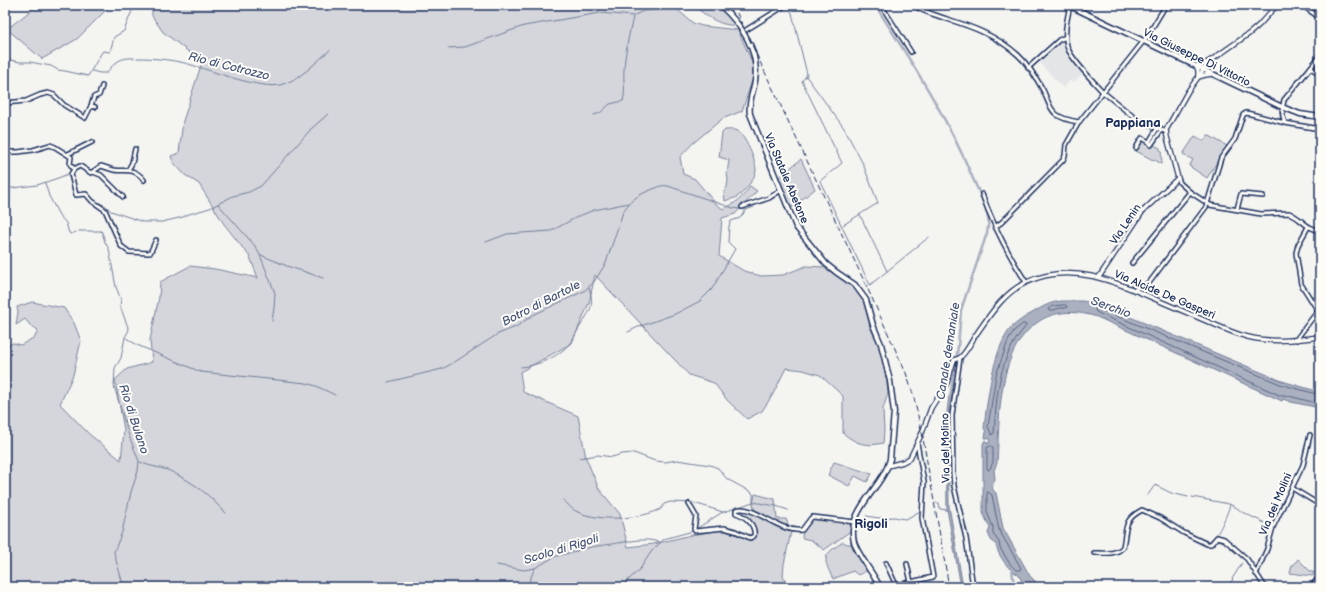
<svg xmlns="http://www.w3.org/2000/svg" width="1325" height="592" font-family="'Balsamiq Sans',sans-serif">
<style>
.built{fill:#e4e5e6}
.green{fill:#d4d6db;stroke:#78829c}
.water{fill:#aab0bf;stroke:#717c98}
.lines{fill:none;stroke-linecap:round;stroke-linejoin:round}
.shore{stroke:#546385;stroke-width:1}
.stream{stroke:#717c98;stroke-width:1}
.canal{stroke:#aab0bf;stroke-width:2.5}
.minor-casing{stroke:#1b2f5e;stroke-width:6}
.tertiary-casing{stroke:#1b2f5e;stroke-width:6}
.secondary-casing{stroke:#1b2f5e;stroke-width:7}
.minor{stroke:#fdfcf7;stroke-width:3}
.tertiary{stroke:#fdfcf7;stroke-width:3.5}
.secondary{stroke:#fdfcf7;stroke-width:4}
.rail{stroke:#1b2f5e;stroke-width:1;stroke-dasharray:6 3;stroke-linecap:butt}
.labels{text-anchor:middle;stroke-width:4;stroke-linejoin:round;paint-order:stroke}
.street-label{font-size:11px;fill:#1b2f5e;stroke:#fdfcf7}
.water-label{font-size:12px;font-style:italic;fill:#46567b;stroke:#fdfcf7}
.quarter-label{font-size:13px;font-weight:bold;fill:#1b2f5e;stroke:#fdfcf7}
</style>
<rect width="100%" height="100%" fill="#f4f4f1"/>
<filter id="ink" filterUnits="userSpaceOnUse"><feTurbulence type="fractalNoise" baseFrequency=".025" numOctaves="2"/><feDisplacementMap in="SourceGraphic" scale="8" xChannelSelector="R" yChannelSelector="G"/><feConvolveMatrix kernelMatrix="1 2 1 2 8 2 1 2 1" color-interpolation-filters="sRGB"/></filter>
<g filter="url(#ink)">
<polygon class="built" points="1062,42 1064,43 1065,49 1068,53 1066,54 1069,58 1071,57 1083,73 1074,82 1071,80 1063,88 1039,62"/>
<g class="green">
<polygon points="38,5 110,5 107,9 77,39 42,59 7,29"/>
<path d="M152,5H591L630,11L642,8L647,5H674L673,6L693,23L702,26L738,30L752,62L753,78L742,111L722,119L692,144L680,157L683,174L695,179L716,204L723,209C736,203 743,198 750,186L757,191L735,214L722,218L719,256L744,271L761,276L783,275L806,266L824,267L856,289L865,304L870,327L879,345L886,375L888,393L883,409L884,431L883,443C866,447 856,444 843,433V396L820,375L803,370L786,368L772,396L762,411L747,419L727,400L714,383L689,375L595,275L589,303L572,343L520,372L523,392L578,416L586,458L599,489L620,514L628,547L654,544L691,535L722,530L741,536L751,540L756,536C757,527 750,519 743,513L745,510L756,515L753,504L755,494L775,499L777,519H786L791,532L784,564L783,576L789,587H5V346L13,343L21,345L35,337L38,330L30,325L25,319L16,325L18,312L17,307L32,302L64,308L74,323L81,341L73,375L60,404L89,434L121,460L124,430L115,380L127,369L152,362L150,340L159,297L160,282L190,266L215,269L258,278L250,257L224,224L199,184L185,175L173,162L171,156L179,153L183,121L202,62L163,32L152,16Z"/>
<path d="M694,5H717L729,15L737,25C721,27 705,16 694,5Z"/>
<path d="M725,130C729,130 734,129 737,131C745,135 756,161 756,170C756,177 744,193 737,197C734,199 729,199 725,201L724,192L727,187L728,180L727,174L729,160L719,157L722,133Z"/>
<polygon points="1208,135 1227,146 1207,178 1189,166 1193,160 1183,154 1195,136 1204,141"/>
<polygon points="1142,140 1147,142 1149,147 1152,147 1154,145 1160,148 1160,150 1163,152 1161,153 1162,162 1161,164 1154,159 1153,160 1136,151"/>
<polygon points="801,159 815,189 791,208 778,178"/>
<polygon points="834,462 872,474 867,482 855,476 849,486 828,475"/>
<polygon points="816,518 852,523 852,530 824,550 811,540 802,538 803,531 810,519"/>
<path d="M843,542L847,544H851L867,571L858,575L853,571L833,579C822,557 823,555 843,542Z"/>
<polygon points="1298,559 1311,572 1314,572 1313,576 1290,573 1292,565 1294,565 1294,563 1296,562"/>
</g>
<g class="water">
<path d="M1062,301H1083L1104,306L1282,381L1320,392V408L1291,402L1283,399L1282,401L1097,317C1078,311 1058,310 1041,320C996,347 1000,417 997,463L994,470L995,479L992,485L993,490L996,493L1003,528L1030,576L1041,587H1025L1018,574C1009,572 996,552 996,544L991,540L988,533L990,528L983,513V444L985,440L988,444L990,440L989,438H985L986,432L984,428C987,401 993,349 1011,328C1017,322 1026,316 1034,312C1043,306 1051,302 1062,301Z"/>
<polygon points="949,396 952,397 948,418 949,506 963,587 961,587 947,509 946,420"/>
</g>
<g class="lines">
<g class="shore">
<polygon points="1065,305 1067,306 1066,308 1060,308 1050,311 1048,310 1049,308 1053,306"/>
<path d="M1023,324H1025L1026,326C998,358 997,393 994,433L992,435L988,427L996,375L1008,341L1014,331Z"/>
<polyline points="1320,395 1280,384 1102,310 1097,308 1095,309 1096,312 1279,395 1285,395 1320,404"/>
<polygon points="991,446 993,447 993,462 990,469 988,470 987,468 987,448"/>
<polygon points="988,492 992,495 999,530 1021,568 1020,570 1016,570 1010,564 1000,548 999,542 993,534 993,527 987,512 987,494"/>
</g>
<g class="stream">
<polyline points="790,5 807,74 806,76 844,128 863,164 878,203 843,225"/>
<polyline points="448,48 465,47 524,26 600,13 633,16 643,11 670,9 684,5"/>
<path d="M137,58C156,58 177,60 195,66C215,72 260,89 280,85C300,80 315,63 330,50"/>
<polyline points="5,59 20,62 30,62 51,66 58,70 65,71 88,76 102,52 103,51 110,52 114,37 124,31 131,13 136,5"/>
<path d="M92,71L100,73H107C114,62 121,57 134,58"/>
<polyline points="806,76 802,81 842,163 820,181 870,285 929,237"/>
<path d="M594,115L600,113L610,104L623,101C626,91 623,81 624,70C625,52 629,35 633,17"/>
<polyline points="45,183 49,196 59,215 66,223 69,233 71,234 76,232"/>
<polyline points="5,189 37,185 58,178 68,174 74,193"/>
<polyline points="97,202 106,206 111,211 143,222 162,222 183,217 189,214 210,208 233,196 249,192 261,186 311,129 328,114"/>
<polyline points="218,204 255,246 260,255 275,293 274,308 272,321"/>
<polyline points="860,215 887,271"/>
<polyline points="79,231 101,231 102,232 105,242 109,249 116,287 121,300 120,306 129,330 125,337 121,358 115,368 114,386 129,436 139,461 138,471 131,492 122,532 114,552 117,564 124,587"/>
<polyline points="486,242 507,234 551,231 579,216 594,210 629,203"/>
<polyline points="261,255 287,266 323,278"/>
<polyline points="628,332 638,327 675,314 700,301 712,289 735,249 728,242 729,226 731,221 740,218 746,210 754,207"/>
<polyline points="126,338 137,345 201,372 306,383 316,386 335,395"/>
<path d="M521,367C537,366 559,357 570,343C574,338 577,331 581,325C590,311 595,305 589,288"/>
<path d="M388,382L442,369L453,363L498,334L516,327L533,315L584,291L594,282L606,263L623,212C631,198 642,193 656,188C660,186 663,185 668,186L733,208L746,210"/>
<polyline points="579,458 598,455 612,457 622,454 634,453 655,461 665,462 677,460 710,465 718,468 727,479 751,492 753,494 753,502"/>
<path d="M140,462C150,467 160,467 170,471C182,477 195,484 205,493C212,498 218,506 226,513"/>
<polyline points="1147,496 1155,485 1171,493 1188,497"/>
<polyline points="1192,497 1229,504 1237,508 1242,512 1271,526"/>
<path d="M563,500C568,504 572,510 578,512C599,522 641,519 661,509L664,504L670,502L694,503L723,512"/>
<polyline points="936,503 939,503 940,509 947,510"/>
<polyline points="866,516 879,518 894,517 905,519 908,518 920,511 921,507"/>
<polyline points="696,529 721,513 753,502 776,506 788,510"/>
<polyline points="1185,531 1195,536"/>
<path d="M1199,538C1203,539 1207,542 1211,540C1218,537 1228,512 1230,505"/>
<polyline points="497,565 524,570 535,568 554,557 591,547 638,540 649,540 660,542"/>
<polyline points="527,586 535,568"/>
<polyline points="621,587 640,569 651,552 664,539 693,531"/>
<polyline points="1222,587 1224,585 1225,586 1233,580 1232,579 1242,563"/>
</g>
<g class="canal">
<path d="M875,5C911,61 948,118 974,181C979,192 986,205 988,218C989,223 988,228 987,233L961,310L958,347L950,398"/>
<polyline points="1012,568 1014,587"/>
</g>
<defs>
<g id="minor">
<polyline points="881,5 911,52"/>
<path d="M913,5C923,12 936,15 947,19C973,27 997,36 1018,55C1027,63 1037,79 1043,90C1047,98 1049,108 1056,114C1062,119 1072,121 1079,122L1103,92L1135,118L1166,132"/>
<polyline points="1302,5 1320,18"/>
<path d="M1070,6C1067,19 1063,35 1068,49C1073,61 1094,82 1103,92L1146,38L1166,5"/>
<polyline points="746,30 786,5"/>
<polyline points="1028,68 1059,40 1066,37"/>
<polyline points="1311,68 1320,74"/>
<polyline points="5,103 26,101 40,95 48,93 54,95 64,105 85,118 91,106 95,107"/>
<polyline points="91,106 94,97 99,95 102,86"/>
<polyline points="1285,123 1320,129"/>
<polyline points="1158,127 1149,142 1151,145 1162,129"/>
<polyline points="1136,148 1142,138 1149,142"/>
<polyline points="5,152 18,152 33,150 50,145 55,147 71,157 70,164 74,169"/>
<polyline points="68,154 92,142"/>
<polyline points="74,169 71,174 76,195 86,194 92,201 105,210 121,246 129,252 150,253 156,240"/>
<path d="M74,169L80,166L91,173L101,166C105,167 109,169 114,170C126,172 134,167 144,180"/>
<polyline points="128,170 132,163 135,149"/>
<polyline points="93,172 101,175 123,197"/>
<path d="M1178,178L1180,183L1190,192L1210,205L1261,214L1289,213C1300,217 1307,230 1320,230"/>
<path d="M982,194C993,225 1008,254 1026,282"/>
<polyline points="742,207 769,198 781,190"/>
<polyline points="1237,209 1241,194 1263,196"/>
<polyline points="995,227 1002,222 1063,160 1065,156 1066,145 1079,122"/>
<polyline points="1308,227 1298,245 1296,253 1301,284 1320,314"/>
<polyline points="1132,263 1190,192"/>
<path d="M1135,290L1138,287L1149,283L1206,207L1221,158L1235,139L1243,115L1246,113L1251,114L1285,123C1281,115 1282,108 1284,100L1320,56"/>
<polyline points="1297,340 1298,337 1320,308"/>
<polyline points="960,358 952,415 953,473 954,486 966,538 973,587"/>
<polyline points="1292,488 1320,505"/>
<path d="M689,504L696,516L694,529L695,531L724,528L735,531L750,538L754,536C756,525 745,516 736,513V510C753,503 778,533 802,530L811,518L813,517L855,522"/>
<path d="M1094,553C1103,553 1117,555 1123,547C1127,528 1123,520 1142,510L1160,518L1184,533L1207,544H1211L1217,537L1224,539L1247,559L1265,587"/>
<polyline points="886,563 896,585"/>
<polyline points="907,564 911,582"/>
<polyline points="1256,574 1267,549 1273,527 1303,465 1310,435"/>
<polyline points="888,587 933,577 922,518 924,482 917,443"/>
<polyline points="1311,587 1320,576"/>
</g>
<g id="tertiary">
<polyline points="1198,77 1198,70 1196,66 1202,65 1210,61 1250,33 1259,25 1277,5"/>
<polyline points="1198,77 1205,75 1212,74"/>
<polyline points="1099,277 1143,211 1178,178 1167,137 1166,130 1188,91 1210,61"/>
<path d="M888,466L903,462L910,458L922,433L931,408L947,383L954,360C956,359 958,359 959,358C964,356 972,341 975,336C989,316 1004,292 1027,282C1070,262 1115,281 1155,299C1174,307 1192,315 1211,323C1223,328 1235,334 1248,337C1272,343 1296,340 1320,337"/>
</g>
<g id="secondary">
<path d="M720,5C741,24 760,51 755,81C753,93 748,102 750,114L796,227L826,264L836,272L855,285L866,300L873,325L881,344L890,381L894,412L890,459C883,488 846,510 854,542C858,555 873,573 880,587"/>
<polyline points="1068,5 1282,107 1300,114 1320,117"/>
</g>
</defs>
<use href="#minor" class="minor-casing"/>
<use href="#tertiary" class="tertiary-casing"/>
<use href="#secondary" class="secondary-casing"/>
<use href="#minor" class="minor"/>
<use href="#tertiary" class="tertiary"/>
<use href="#secondary" class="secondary"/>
<polyline class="rail" points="733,5 866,285 906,373 913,394 922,433 949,587"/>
</g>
</g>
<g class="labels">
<g class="street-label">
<text transform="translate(1197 57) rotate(26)" y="4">Via Giuseppe Di Vittorio</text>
<text transform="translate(787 178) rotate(67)" y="4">Via Statale Abetone</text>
<text transform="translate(1125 224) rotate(-56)" y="4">Via Lenin</text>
<text transform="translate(1165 294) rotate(23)" y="4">Via Alcide De Gasperi</text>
<text transform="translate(945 448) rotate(-91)" y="4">Via del Molino</text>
<text transform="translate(1275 504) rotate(-67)" y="4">Via dei Molini</text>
</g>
<g class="water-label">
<text transform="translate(229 66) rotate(14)" y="4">Rio di Cotrozzo</text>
<text transform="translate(541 303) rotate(-27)" y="4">Botro di Bartole</text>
<text transform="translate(1111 307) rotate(20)" y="4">Serchio</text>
<text transform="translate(948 351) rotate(-81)" y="4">Canale demaniale</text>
<text transform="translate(134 419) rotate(72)" y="4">Rio di Bulano</text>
<text transform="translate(561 549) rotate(-17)" y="4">Scolo di Rigoli</text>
</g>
<g class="quarter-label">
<text x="1133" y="127">Pappiana</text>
<text x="871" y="528">Rigoli</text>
</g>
</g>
<rect width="1325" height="592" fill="none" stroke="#fdfcf7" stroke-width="20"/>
<rect x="10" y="10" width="1305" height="572" fill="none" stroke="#1b2f5e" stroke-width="1.5" filter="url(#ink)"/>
</svg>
